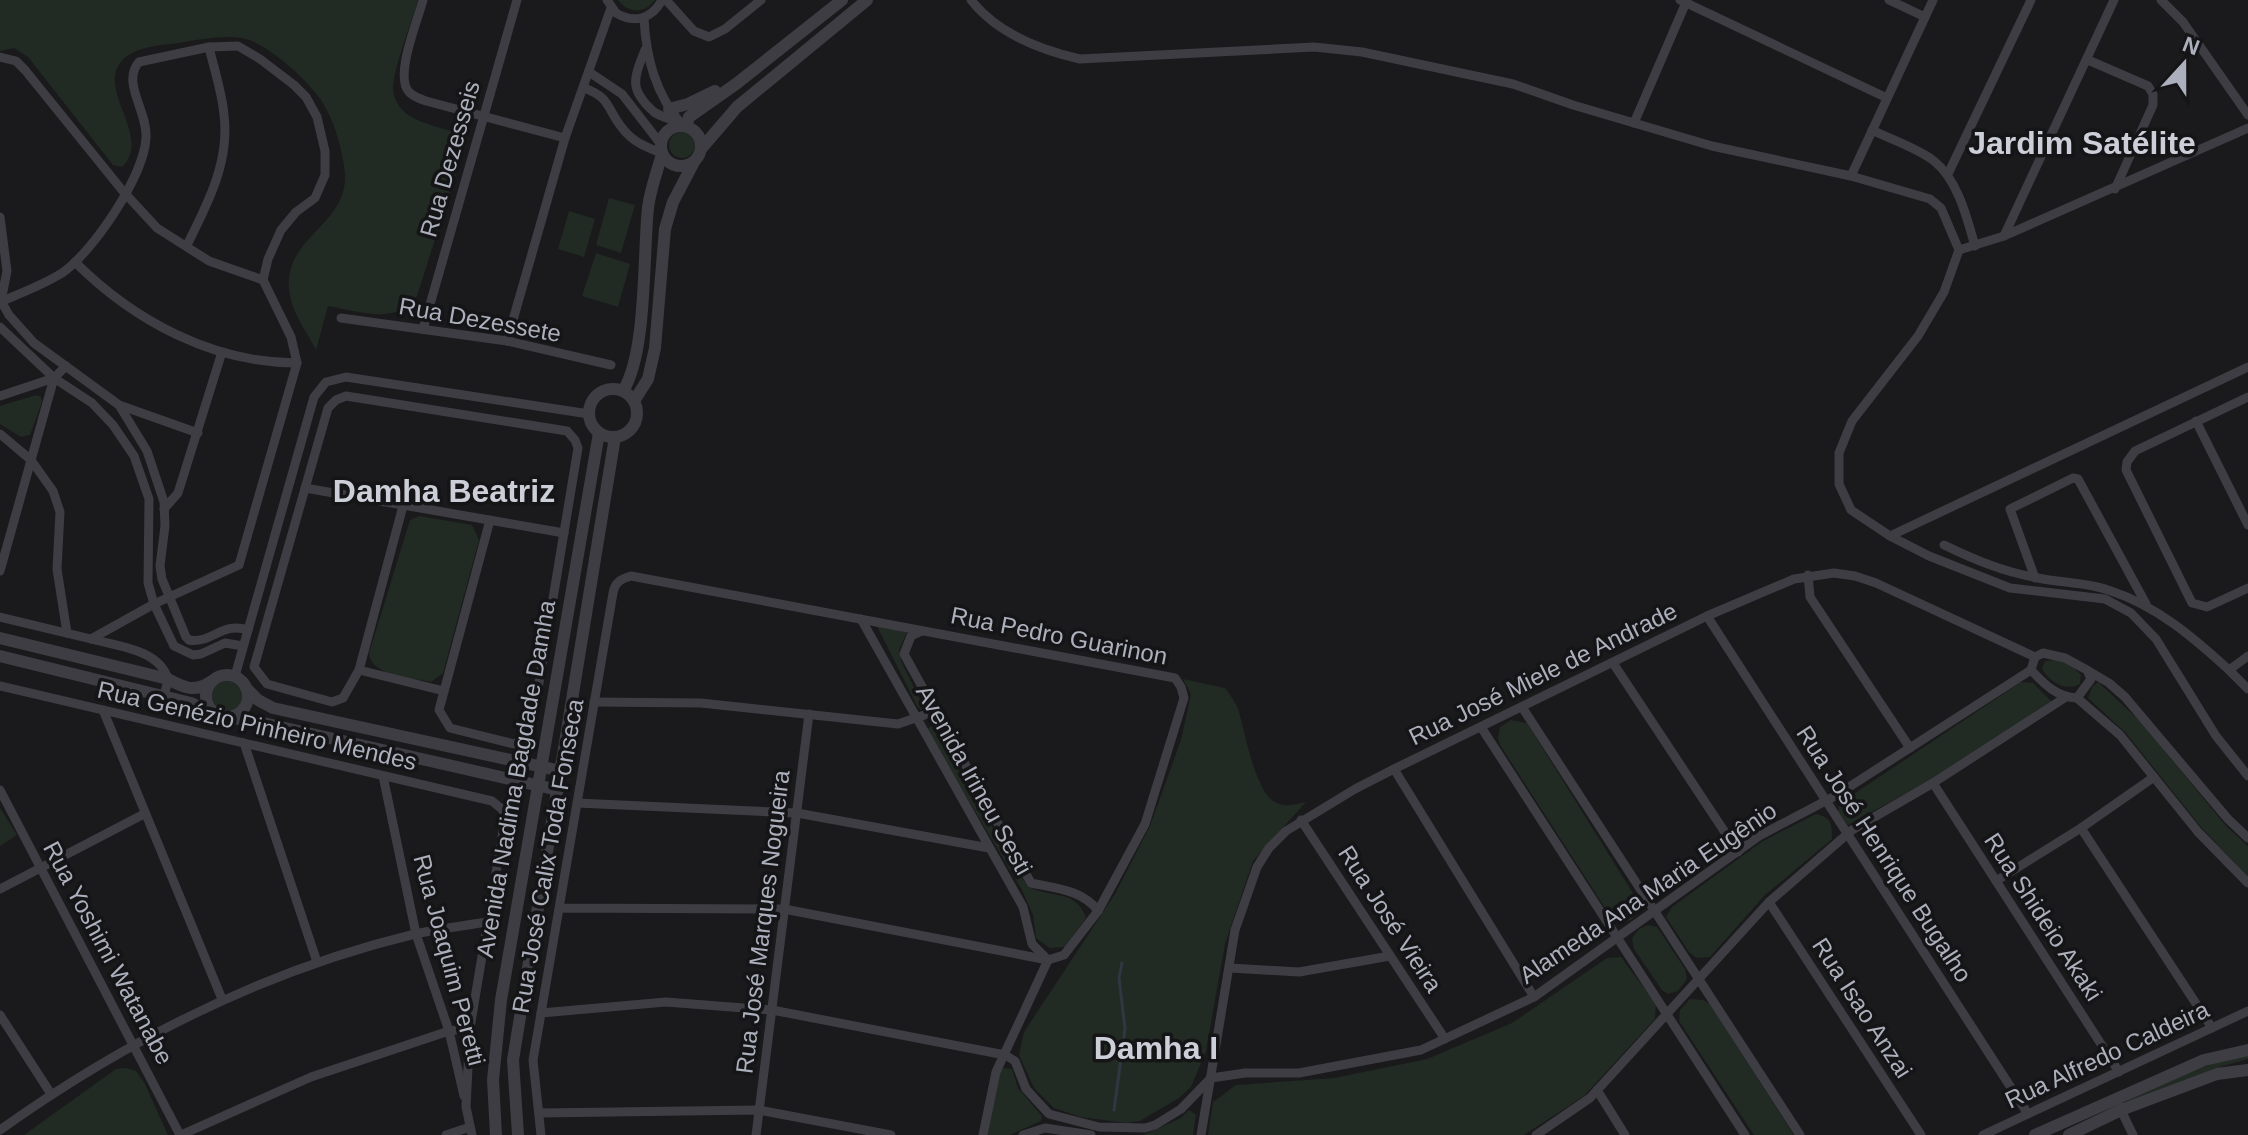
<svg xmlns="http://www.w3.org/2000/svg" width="2248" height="1135" font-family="Helvetica,sans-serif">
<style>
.green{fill:#212a23}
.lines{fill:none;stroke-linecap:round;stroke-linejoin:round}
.stream{stroke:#2f3841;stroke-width:3}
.minor{stroke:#3d3d43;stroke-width:9}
.tertiary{stroke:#3d3d43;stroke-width:12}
.labels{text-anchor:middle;stroke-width:7;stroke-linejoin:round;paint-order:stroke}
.street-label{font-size:24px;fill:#acb0bc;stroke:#151517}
.district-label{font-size:32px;font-weight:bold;fill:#cdcfd8;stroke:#151517}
</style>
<rect width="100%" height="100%" fill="#1a1a1c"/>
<g class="green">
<path d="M0,0H418C412,21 392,72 393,90C394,103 404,114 415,119C430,126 447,129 463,135L465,145L417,296C397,326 358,311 328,306L316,350C307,332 293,315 290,295C279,238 348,227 345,174C343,151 334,119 321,100C306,79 270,46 246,39C229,34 197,40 179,43C163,45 141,46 127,56C89,85 155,135 122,167L113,165L28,57L14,48L0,51Z"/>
<path d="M618,0H655C644,14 629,14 618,0Z"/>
<circle cx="682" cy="145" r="13"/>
<polygon points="609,198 635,205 621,253 596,245"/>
<polygon points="569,211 595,219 584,257 558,249"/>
<polygon points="596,253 630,264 618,307 582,296"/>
<polygon points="36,395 41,397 42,402 30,435 21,437 0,424 0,406"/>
<path d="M419,516L472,525L479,540L443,673L431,682C410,677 372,677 369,653L410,520Z"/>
<polygon points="877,626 907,632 899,650 901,661 923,706 922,710 917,706"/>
<path d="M2057,660L2072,666L2081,675L2080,684C2065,692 2050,682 2042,669L2045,661Z"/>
<path d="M1183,679L1225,688C1230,695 1235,701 1238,709C1245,731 1255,792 1275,802C1285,808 1296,804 1306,802L1253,861L1225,944L1206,1051L1191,1087L1179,1098L1140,1121L1126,1123L1081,1117L1054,1108L1034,1088L1019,1055L1024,1032L1115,894L1150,826L1181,740L1191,694Z"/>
<circle cx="227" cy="696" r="15"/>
<polygon points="2021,682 2033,683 2052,702 1932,779 1848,825 1838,814 1839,804"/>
<polygon points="2098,682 2142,723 2226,826 2248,846 2248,877 2201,827 2126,733 2088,698 2092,687"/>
<path d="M1511,720L1527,723L1639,903C1638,917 1633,921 1620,923L1609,914L1500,745L1498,738L1500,727Z"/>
<path d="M933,726L1027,886C1050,899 1076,888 1086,918L1065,947L1050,948L1036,938L1033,915L1022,890L926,729Z"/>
<polygon points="0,808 17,835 0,846"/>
<path d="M1816,814C1832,818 1832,824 1832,839L1765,895L1710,957L1697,958L1689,952L1666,917L1672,907L1763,841Z"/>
<polygon points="1648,925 1657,927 1685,969 1687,979 1678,991 1668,994 1662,990 1634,949 1632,938 1639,929"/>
<polygon points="1621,957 1656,1004 1655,1019 1584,1096 1524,1135 1208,1135 1213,1102 1236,1085 1334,1078 1427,1059 1512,1023 1607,958"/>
<polygon points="1690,999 1703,1000 1710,1004 1794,1135 1754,1135 1679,1021 1680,1010"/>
<polygon points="2248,1054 2248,1059 2223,1066 2129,1101 2126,1097 2219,1061"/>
<polygon points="126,1068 136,1071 145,1084 168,1135 24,1135 116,1069"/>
<polygon points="1004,1068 1012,1069 1018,1088 1042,1116 1041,1121 1010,1135 987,1135 1000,1070"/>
<polygon points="1189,1110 1196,1115 1193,1135 1143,1135 1181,1118"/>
</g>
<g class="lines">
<polyline class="stream" points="1114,1110 1125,1029 1119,978 1122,963"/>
<g class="minor">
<path d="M423,0C418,20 394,76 409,92C413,96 420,99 426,101L565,138"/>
<path d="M607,0L616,13C634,24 652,19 662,0"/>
<polyline points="666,0 694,31 709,37 725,29 761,0"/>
<path d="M971,0C997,33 1040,50 1080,59L1314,47L1362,52L1513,84L1573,105L1712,146L1851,176L1930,199L1941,208L1959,250L1944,292L1918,336L1852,421L1839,453V484L1851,510L1890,536L1929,556L2010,588L2105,599L2131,613L2156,639L2216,736L2248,776"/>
<polyline points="1680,0 1887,98"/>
<polyline points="1889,0 1925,17"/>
<polyline points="2161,0 2183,22 2248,115"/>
<path d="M644,18C646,59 656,95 683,126"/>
<path d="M645,50C634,78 628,89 654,112C661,117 670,118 677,123"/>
<polyline points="0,57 16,61 25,70 122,190 157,228 209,261 263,280"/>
<polyline points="2088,60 2148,86 2153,94 2153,105 2115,189"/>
<polyline points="589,72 622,94 660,143"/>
<path d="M584,88C612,98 606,109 623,129C633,142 646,147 661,153"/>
<polyline points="1634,123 1687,0"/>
<path d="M1872,130C1892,140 1917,148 1934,161C1958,180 1967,218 1975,246"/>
<polyline points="1948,174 2031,0"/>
<polyline points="1851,176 1933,0"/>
<polyline points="0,217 7,271 1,301 9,315 34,343 119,405 147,451 164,502 165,526 160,566 162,579 186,637 189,640"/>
<polyline points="2004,236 2114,0"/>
<path d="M187,245C207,205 230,162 224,115C222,92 214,69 209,47"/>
<polyline points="1959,250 2004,236 2248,128"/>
<path d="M75,262C134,321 213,363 297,363"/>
<path d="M0,302C21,293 43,285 62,273C93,252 144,176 146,138C148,112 121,82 139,62L209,47L238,46L260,59L294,85L306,97L317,117L325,151V175L315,198L296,212L281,230L268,259L263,280L291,337L297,363L239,565L154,604L91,639L0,617"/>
<polyline points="341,318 507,341 611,365"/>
<polyline points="0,327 54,378 92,403 113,425 134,456 149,499 148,583 154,604 174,646 193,655 201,654 225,643 243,646"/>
<polyline points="423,329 517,0"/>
<polyline points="507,341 565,138 611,8"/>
<polyline points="0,396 54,378 66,366"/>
<polyline points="2248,397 2135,451 2127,462 2126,470 2192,603 2207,607 2248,588"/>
<polyline points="119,405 198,433"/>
<polyline points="2196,421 2248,525"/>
<polyline points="0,434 31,460 53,491 60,512 57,569 67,633"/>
<polyline points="305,488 564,533"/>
<polyline points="403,506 359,670 343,698 332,702 267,684 254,667 328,408 336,400 346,396 567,431 575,440 578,448 531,731 526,739 514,744 450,728 439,710 490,520"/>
<polyline points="164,509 178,493 222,352"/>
<polyline points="1890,536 2248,367"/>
<path d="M1944,545C1975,560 2004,572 2038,578C2061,583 2088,582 2111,591C2157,606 2194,638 2229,670"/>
<polyline points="0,571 54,378"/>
<polyline points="1808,575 1810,597 1910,748"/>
<polyline points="2035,578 2010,509 2073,478 2078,479 2146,604"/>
<polyline points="1707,616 2028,1114"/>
<polyline points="861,619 1023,907 1032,944 1046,958"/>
<path d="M922,631L911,636L904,654L1031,883C1055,888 1083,890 1098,911"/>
<path d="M91,639C117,646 159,649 168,679L164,697"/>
<path d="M189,640C212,644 222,621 248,630"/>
<path d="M2043,653L2065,658L2087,670L2091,679L2077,698C2057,697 2045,685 2031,670L2035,657Z"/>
<polyline points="2248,656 2229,670 2248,689"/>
<polyline points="1613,663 1738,852"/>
<polyline points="359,670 444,691"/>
<polyline points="2087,670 2109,683 2125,697 2228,819 2248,838"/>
<polyline points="235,676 314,397 326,382 346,377 589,414"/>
<polyline points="0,686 492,801 503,810 504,825 470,1028 466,1107 472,1135"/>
<polyline points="2077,698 2120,735 2198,832 2248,883"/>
<polyline points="594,702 701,703 898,724 936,711"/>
<polyline points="1522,707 1800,1135"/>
<polyline points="103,710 222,999"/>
<polyline points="1481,727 1745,1135"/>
<polyline points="244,743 317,962"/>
<polyline points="1394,769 1534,997"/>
<polyline points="383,776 416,934 449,1031 464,1096"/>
<polyline points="1933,783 2119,1072"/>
<polyline points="0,790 180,1135"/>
<polyline points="577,803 797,813 989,848"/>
<polyline points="1301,820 1445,1039"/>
<polyline points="2081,828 2212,1028"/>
<polyline points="1996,881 2081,828 2154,777"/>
<polyline points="0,889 144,814"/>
<polyline points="1769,902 1921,1135"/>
<polyline points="1230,968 1299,972 1390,956"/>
<polyline points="541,1013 666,1002 772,1010 1005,1055 1015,1061 1026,1089 1049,1114 1099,1127 1145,1128 1155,1125 1181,1109 1211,1078 1245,1073 1299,1073 1421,1050 1534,997 1759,836 1835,796 2031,670"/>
<polyline points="0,1015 51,1094"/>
<polyline points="1597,1090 1625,1135"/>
<polyline points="2119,1106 2133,1135"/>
<polyline points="539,1113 759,1110 891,1135"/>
<path d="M0,1130C125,1041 265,970 415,934C438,929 463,926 487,922"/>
<polyline points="181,1135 311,1077 449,1031 470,1028"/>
<polyline points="446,1135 470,1127"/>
<path d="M541,1135L533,1060L613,593C615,582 621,579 631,576L1175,678L1181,687L1184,698L1145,824L1098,911L1064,955L1048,960L784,909L559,908"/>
<polyline points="756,1135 809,714"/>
<polyline points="983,1135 996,1072 1048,960"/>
<polyline points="1023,1135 1045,1128 1091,1135"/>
<polyline points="1201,1135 1235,930 1257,867 1269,848 1286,831 1355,789 1394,769 1707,616 1794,579 1834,573 1855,576 1876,583 2035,657"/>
<polyline points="1536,1135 1590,1098 1769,902 1852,830 1933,783 2066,697"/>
<polyline points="1983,1135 2248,1011"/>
</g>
<g class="tertiary">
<polyline points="669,109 688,104 715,91"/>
<circle cx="681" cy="146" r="20"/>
<polyline points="686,126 689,117 736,84 842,0"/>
<polyline points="701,149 737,107 867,0"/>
<circle cx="613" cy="413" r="24"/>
<path d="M623,391C647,353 643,255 648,208C650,190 657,172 662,154"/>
<polyline points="634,401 648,379 655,348 665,229 673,202 694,162"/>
<path d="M0,638L168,679C184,688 195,693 212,681"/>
<polyline points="0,656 191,703 218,716"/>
<circle cx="227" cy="696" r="21"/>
<polyline points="246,688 258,700 273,708 561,771"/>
<polyline points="227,717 259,722 558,790"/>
<polyline points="496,1135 493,1080 501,1000 599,433"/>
<polyline points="518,1135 513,1060 615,437"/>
<polyline points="2035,1135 2204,1060 2248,1050"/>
<polyline points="2069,1135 2121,1110 2217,1074 2248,1070"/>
</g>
</g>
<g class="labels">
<g class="street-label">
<text transform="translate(450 159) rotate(-74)" y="8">Rua Dezesseis</text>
<text transform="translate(480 320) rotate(10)" y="8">Rua Dezessete</text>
<text transform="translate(1059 636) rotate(11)" y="8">Rua Pedro Guarinon</text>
<text transform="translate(1543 674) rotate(-26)" y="8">Rua José Miele de Andrade</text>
<text transform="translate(257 726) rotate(13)" y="8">Rua Genézio Pinheiro Mendes</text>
<text transform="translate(516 779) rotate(-80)" y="8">Avenida Nadima Bagdade Damha</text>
<text transform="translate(974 780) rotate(61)" y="8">Avenida Irineu Sesti</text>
<text transform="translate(1884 854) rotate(57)" y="8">Rua José Henrique Bugalho</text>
<text transform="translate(548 856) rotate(-80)" y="8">Rua José Calix Toda Fonseca</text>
<text transform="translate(1648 893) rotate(-34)" y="8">Alameda Ana Maria Eugênio</text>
<text transform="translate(2043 917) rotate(57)" y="8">Rua Shideio Akaki</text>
<text transform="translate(1390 919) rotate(57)" y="8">Rua José Vieira</text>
<text transform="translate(763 922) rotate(-83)" y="8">Rua José Marques Nogueira</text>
<text transform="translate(108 953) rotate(62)" y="8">Rua Yoshimi Watanabe</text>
<text transform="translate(449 960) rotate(75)" y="8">Rua Joaquim Peretti</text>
<text transform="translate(1862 1008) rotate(57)" y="8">Rua Isao Anzai</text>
<text transform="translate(2107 1055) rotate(-25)" y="8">Rua Alfredo Caldeira</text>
</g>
<g class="district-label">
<text x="2082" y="154">Jardim Satélite</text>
<text x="444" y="502">Damha Beatriz</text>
<text x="1156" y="1059">Damha I</text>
</g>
</g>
<g transform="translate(2184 64) rotate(21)" stroke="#151517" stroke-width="6" paint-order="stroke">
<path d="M0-6L14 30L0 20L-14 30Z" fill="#acb0bc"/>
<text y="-12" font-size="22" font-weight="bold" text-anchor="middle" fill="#acb0bc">N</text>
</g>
</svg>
